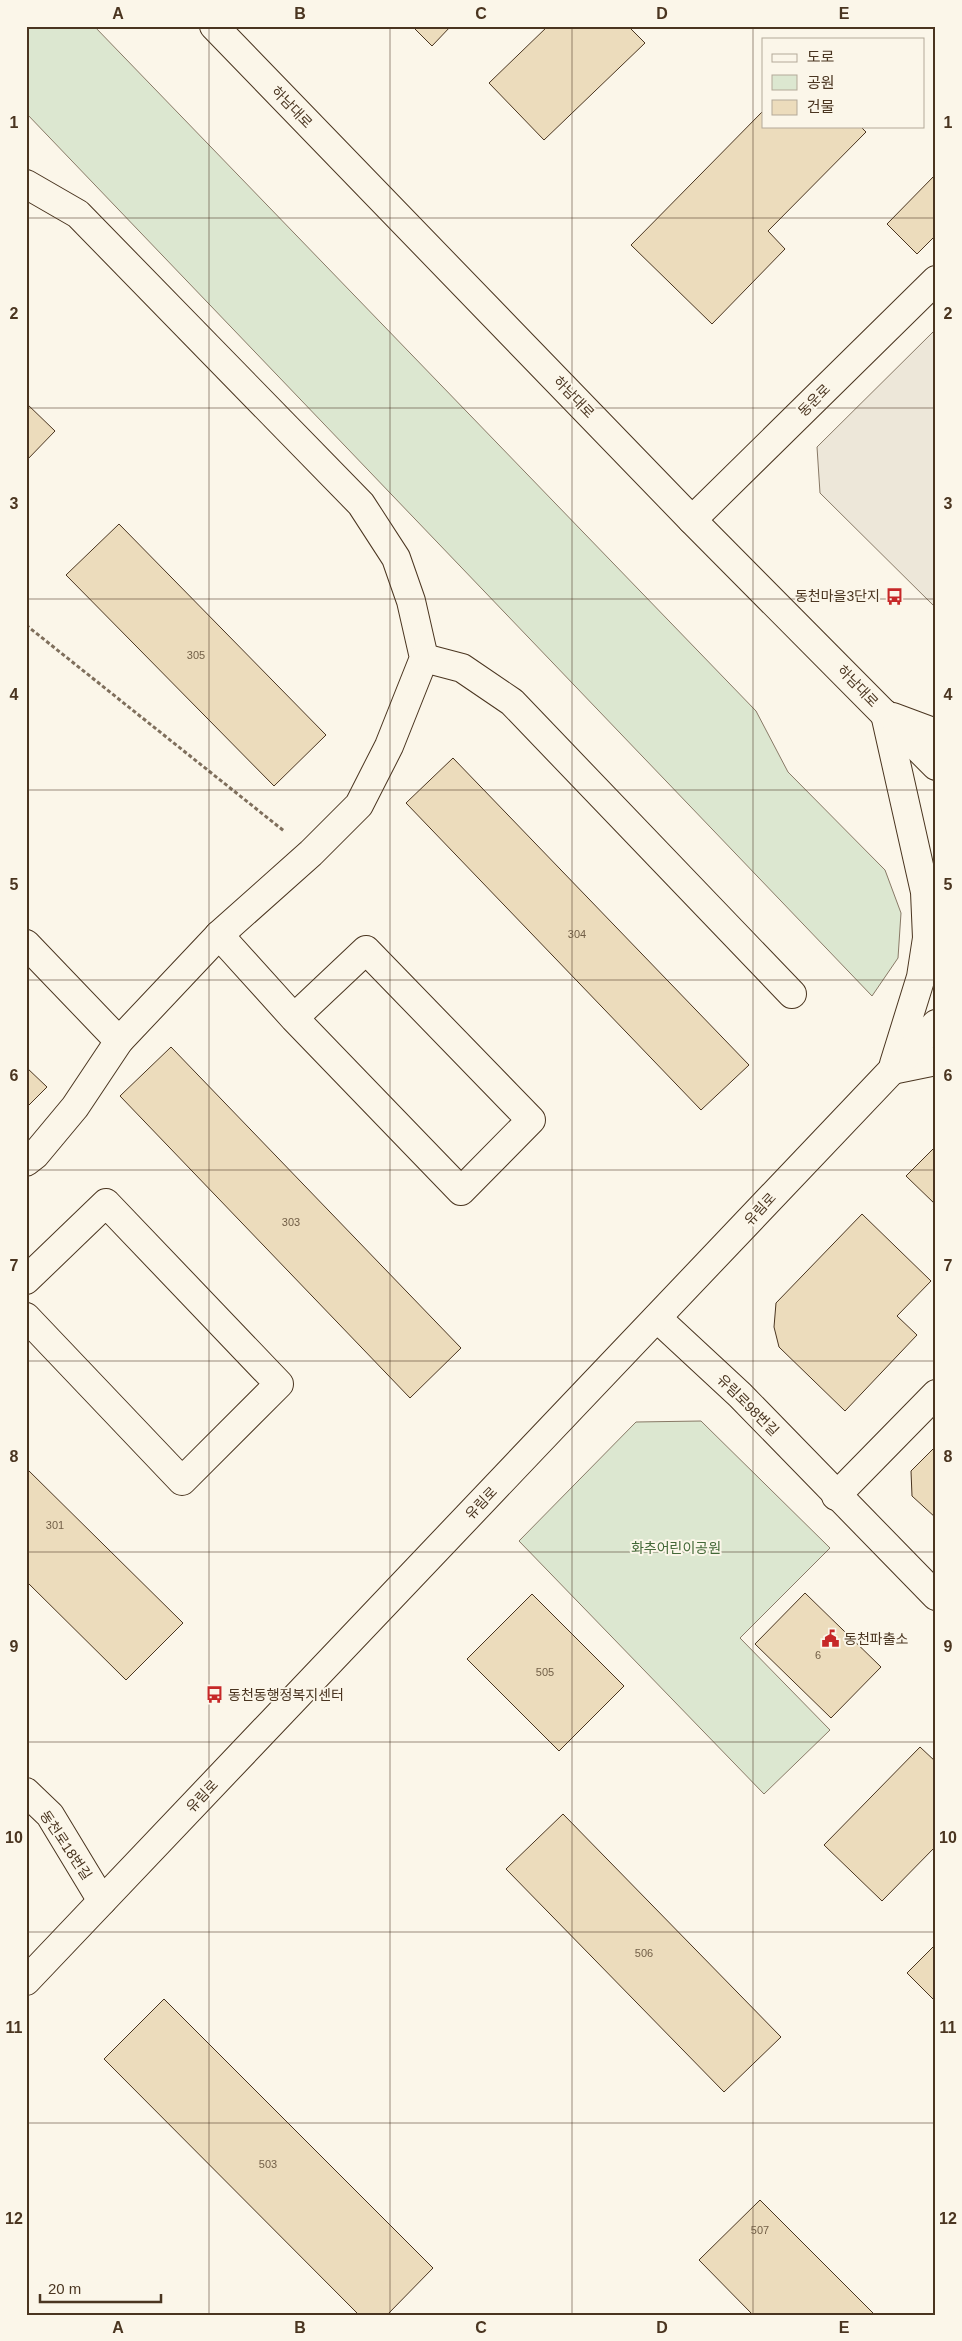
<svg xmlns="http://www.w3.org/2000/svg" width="962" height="2341" font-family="Helvetica,'Noto Sans KR',sans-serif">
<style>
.green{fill:#dce7d0;stroke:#887966}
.parking{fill:#ede7d9;stroke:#887966}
.building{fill:#ecdcbc;stroke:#4a3520}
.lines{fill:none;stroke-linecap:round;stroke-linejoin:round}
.minor-casing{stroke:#4a3520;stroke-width:30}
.path{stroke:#7f6f5c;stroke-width:3;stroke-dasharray:4 2.5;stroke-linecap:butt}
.minor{stroke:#fbf6e9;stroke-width:28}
.grid{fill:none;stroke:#4a3520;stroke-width:1;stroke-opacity:0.55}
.labels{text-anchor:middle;stroke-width:4;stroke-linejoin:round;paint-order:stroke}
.number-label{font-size:11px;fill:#725f47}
.street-label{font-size:14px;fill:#4a3520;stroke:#fbf6e9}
.poi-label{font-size:14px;fill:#4a3520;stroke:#fbf6e9;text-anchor:start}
.park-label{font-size:14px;fill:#436837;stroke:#fbf6e9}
.neatline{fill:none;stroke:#4a3520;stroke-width:2}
.grid-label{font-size:16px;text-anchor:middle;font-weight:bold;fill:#4a3520}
</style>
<rect width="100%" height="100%" fill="#fbf6e9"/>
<g class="green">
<polygon points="26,26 94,26 756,711 788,772 885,870 901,913 898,958 872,996 26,113"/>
<polygon points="701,1421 830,1548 740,1638 830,1730 764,1794 519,1541 636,1422"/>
</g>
<polygon class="parking" points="936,329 936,608 820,493 817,447"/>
<g class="building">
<polygon points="412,26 451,26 432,46"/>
<polygon points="548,26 628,26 645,43 544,140 489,83"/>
<polygon points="763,111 763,126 860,126 866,132 768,231 785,249 712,324 631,245"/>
<polygon points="936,174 936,235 917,254 887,224"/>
<polygon points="26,403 55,431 26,461"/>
<polygon points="119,524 326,735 274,786 66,575"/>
<polygon points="453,758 749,1065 701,1110 406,803"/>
<polygon points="171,1047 461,1348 410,1398 120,1096"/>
<polygon points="26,1067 47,1087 26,1108"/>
<polygon points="936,1146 936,1205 906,1176"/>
<polygon points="862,1214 931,1281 897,1316 917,1335 845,1411 779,1347 774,1327 776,1303"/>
<polygon points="936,1446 936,1518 912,1496 911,1471"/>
<polygon points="26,1468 183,1623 126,1680 26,1581"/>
<polygon points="805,1593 881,1667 831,1718 755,1644"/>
<polygon points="532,1594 624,1686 559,1751 467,1659"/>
<polygon points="920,1747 936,1762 936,1846 882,1901 824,1845"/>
<polygon points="563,1814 781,2037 724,2092 506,1869"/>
<polygon points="936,1944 936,2002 907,1973"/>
<polygon points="164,1999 433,2268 387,2315 359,2315 104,2059"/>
<polygon points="760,2200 875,2315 753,2315 699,2260"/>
</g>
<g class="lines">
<defs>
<g id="minor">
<polyline points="214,26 692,520 936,766"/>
<polyline points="26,184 78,214 361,504 396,558 411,601 424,658 389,746 359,805 311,853 219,935 119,1041 75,1107 35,1155 26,1162"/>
<polyline points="692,520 936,280"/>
<polyline points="424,658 462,668 512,702 792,994"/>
<polyline points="885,714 925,892 927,938 921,977 894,1064"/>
<polyline points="893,717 936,733"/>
<polyline points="219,935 294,1018 461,1191 531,1120 366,950 294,1018"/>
<polyline points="26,944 119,1041"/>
<polyline points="892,1070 936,1061"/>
<polyline points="26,1280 106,1203 279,1384 182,1481 26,1317"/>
<polyline points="657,1318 740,1395 936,1596"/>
<polyline points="836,1496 936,1394"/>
<polyline points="26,1792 50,1815 102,1901"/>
<polyline points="26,1981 936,1024"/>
</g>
</defs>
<use href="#minor" class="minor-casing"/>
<polyline class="path" points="26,625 284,831"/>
<use href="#minor" class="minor"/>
</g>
<path class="grid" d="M209,26V2315M390,26V2315M572,26V2315M753,26V2315M26,218H936M26,408H936M26,599H936M26,790H936M26,980H936M26,1170H936M26,1361H936M26,1552H936M26,1742H936M26,1932H936M26,2123H936"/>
<defs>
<symbol id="bus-bare" viewBox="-9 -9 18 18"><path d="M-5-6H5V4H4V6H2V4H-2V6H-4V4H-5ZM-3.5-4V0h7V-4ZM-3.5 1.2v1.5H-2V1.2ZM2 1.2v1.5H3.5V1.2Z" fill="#c62828" stroke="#fbf6e9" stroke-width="2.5" paint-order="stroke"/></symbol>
<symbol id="civic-bare" viewBox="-9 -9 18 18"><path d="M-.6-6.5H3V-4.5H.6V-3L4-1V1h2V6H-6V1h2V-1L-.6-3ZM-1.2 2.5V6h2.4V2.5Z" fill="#c62828" stroke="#fbf6e9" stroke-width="2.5" paint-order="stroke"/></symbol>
</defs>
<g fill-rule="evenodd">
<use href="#bus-bare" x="882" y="584" width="25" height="25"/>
<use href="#civic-bare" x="818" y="1626" width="25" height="25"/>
<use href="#bus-bare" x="202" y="1682" width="25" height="25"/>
</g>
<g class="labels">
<g class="number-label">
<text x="196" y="659">305</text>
<text x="577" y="938">304</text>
<text x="291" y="1226">303</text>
<text x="55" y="1529">301</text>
<text x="818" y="1659">6</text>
<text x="545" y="1676">505</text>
<text x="644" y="1957">506</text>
<text x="268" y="2168">503</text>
<text x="760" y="2234">507</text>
</g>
<g class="street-label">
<text transform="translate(292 107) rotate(46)" y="5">하남대로</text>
<text transform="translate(574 397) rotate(46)" y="5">하남대로</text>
<text transform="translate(814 400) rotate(-45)" y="5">동운로</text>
<text transform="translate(858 686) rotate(46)" y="5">하남대로</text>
<text transform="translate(760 1209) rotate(-47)" y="5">유림로</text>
<text transform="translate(748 1405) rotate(45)" y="5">유림로98번길</text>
<text transform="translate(481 1503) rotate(-46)" y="5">유림로</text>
<text transform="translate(202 1796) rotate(-46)" y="5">유림로</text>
<text transform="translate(66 1845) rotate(56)" y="5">동천로18번길</text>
</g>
<g class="poi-label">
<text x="880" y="601" text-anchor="end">동천마을3단지</text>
<text x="844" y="1644">동천파출소</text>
<text x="228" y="1700">동천동행정복지센터</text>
</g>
<g class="park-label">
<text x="676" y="1553">화추어린이공원</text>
</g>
</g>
<rect width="962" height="2341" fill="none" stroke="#fbf6e9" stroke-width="55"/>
<rect x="762" y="38" width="162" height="90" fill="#fbf6e9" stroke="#b4a999"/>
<rect x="772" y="54" width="25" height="8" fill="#fbf6e9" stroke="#b4a999"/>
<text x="807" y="62" font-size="15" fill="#4a3520">도로</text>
<rect x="772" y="75" width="25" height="15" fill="#dce7d0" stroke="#b4a999"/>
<text x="807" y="88" font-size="15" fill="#4a3520">공원</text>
<rect x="772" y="100" width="25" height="15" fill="#ecdcbc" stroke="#b4a999"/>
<text x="807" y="112" font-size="15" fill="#4a3520">건물</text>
<path d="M40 2294v8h121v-8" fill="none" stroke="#4a3520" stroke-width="2.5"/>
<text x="48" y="2294" font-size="15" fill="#4a3520" stroke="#fbf6e9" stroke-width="4" paint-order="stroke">20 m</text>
<rect x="28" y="28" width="906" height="2286" class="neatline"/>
<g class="grid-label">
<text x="118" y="19">A</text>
<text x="300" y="19">B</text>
<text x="481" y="19">C</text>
<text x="662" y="19">D</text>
<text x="844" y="19">E</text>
<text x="14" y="128">1</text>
<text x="948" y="128">1</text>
<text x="14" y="319">2</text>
<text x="948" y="319">2</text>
<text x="14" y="509">3</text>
<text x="948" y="509">3</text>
<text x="14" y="700">4</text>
<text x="948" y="700">4</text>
<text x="14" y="890">5</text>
<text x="948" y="890">5</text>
<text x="14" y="1081">6</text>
<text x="948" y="1081">6</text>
<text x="14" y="1271">7</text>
<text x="948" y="1271">7</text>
<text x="14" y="1462">8</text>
<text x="948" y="1462">8</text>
<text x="14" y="1652">9</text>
<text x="948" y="1652">9</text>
<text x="14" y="1843">10</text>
<text x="948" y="1843">10</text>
<text x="14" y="2033">11</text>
<text x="948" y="2033">11</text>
<text x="14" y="2224">12</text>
<text x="948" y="2224">12</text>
<text x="118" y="2333">A</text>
<text x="300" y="2333">B</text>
<text x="481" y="2333">C</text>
<text x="662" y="2333">D</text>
<text x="844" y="2333">E</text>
</g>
</svg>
